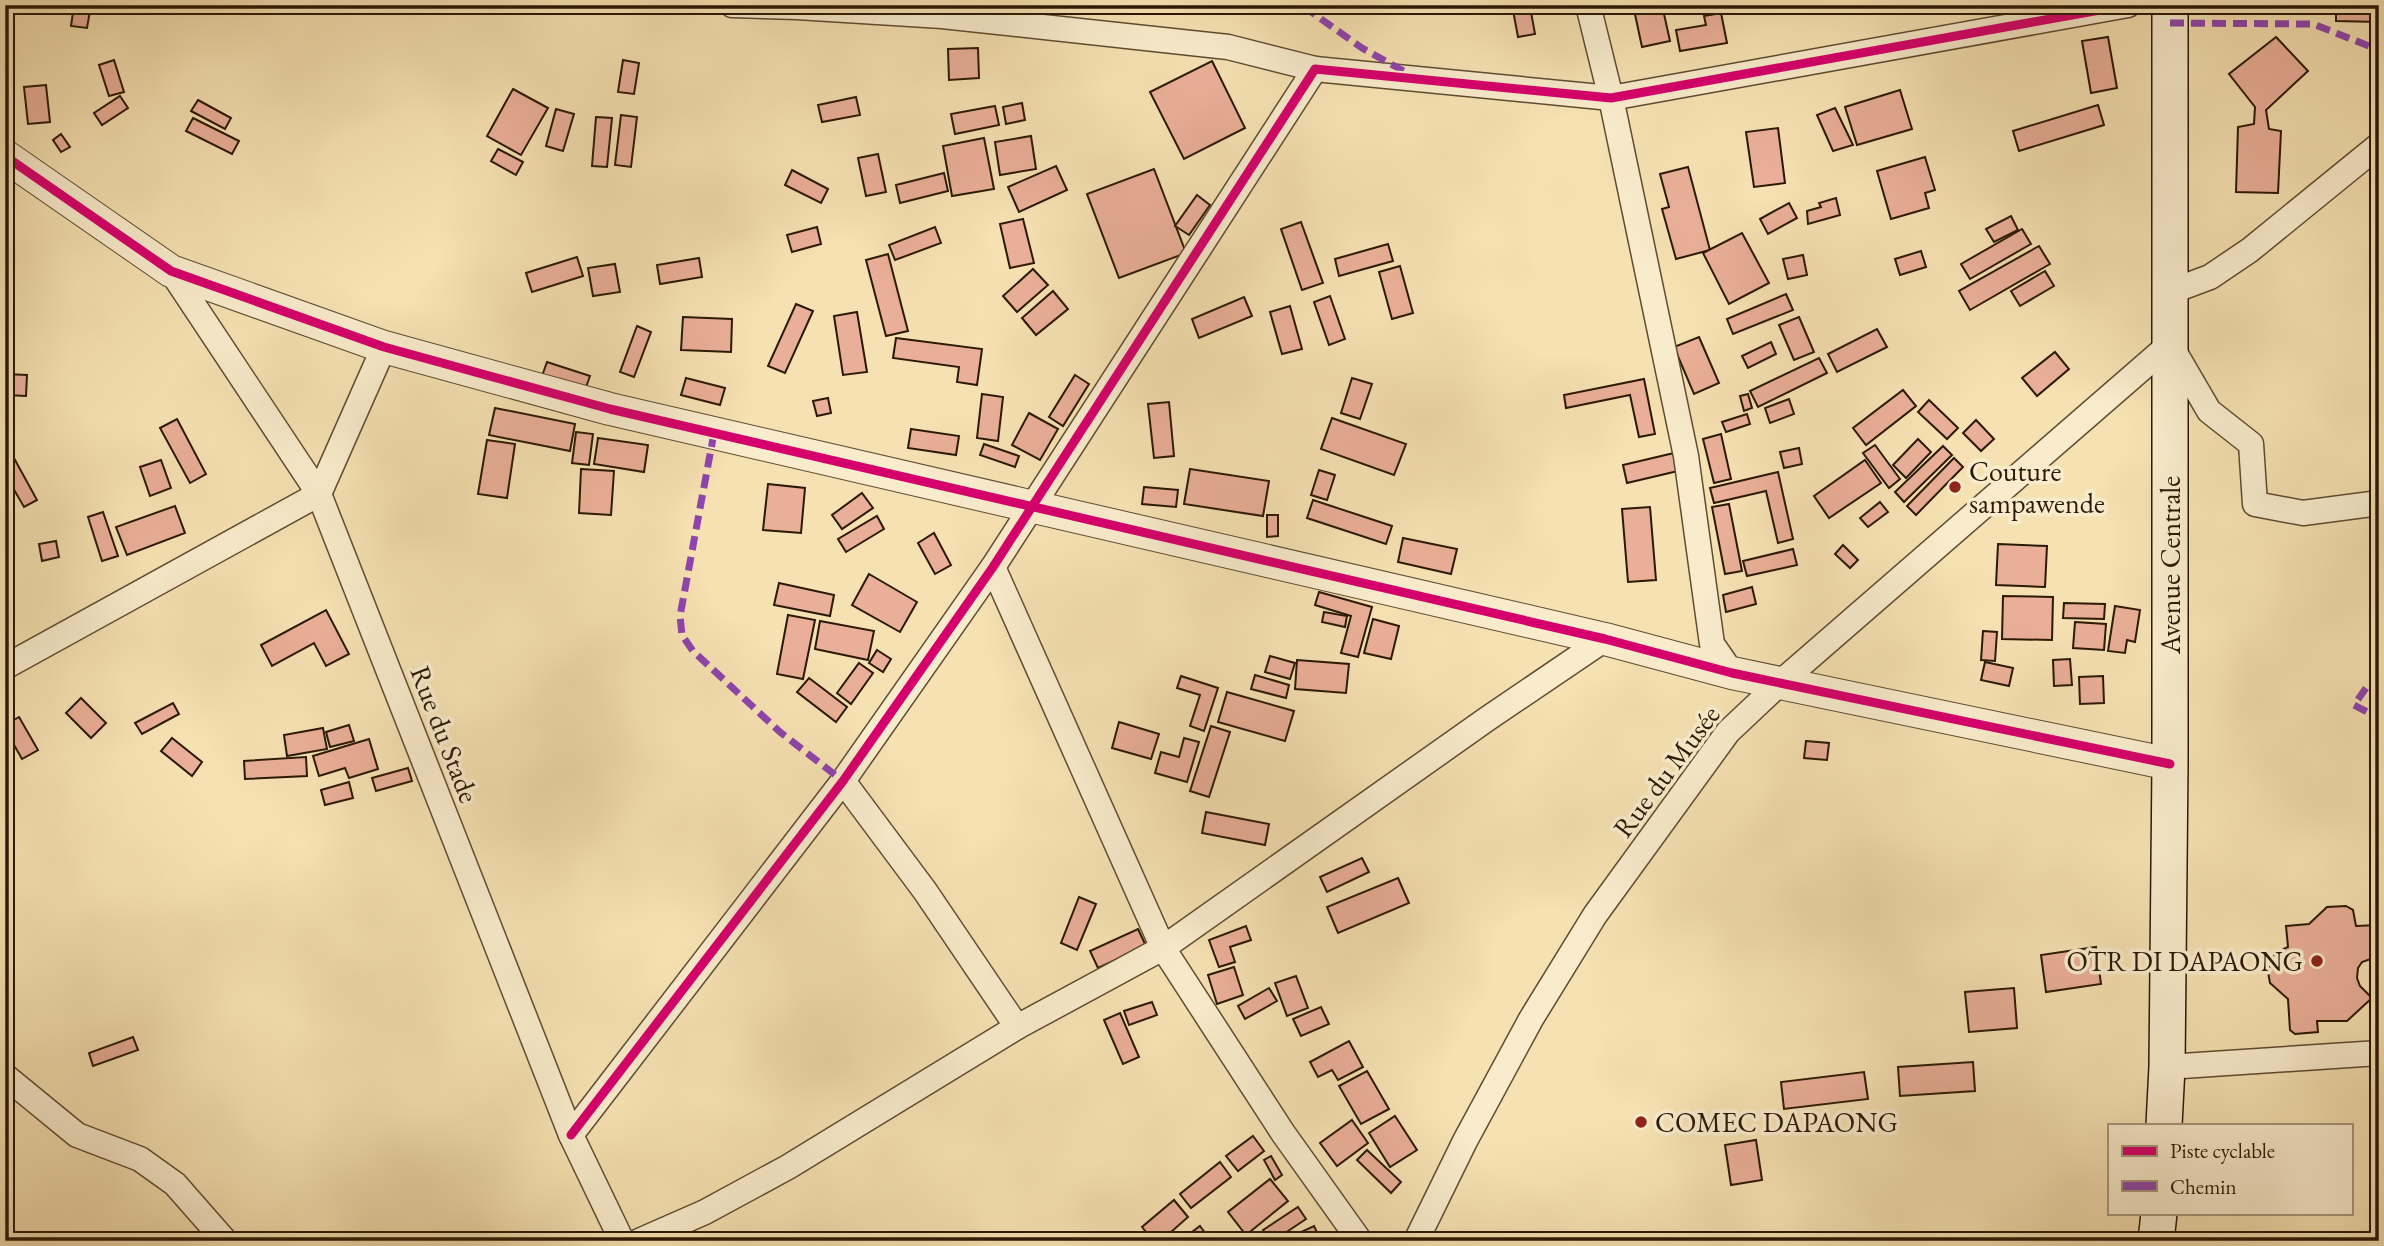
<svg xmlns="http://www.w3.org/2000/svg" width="2384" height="1246" font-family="'EB Garamond',serif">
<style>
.building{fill:#eaaf98;stroke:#2b1905;stroke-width:2}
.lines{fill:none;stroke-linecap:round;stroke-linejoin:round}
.minor-casing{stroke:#5e4b30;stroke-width:27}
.tertiary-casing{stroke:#5e4b30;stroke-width:34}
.secondary-casing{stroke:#2b1905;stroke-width:38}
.minor{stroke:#f9eccd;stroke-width:24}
.tertiary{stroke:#f9eccd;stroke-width:32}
.secondary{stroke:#f9eccd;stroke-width:35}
.quiet{stroke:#8e44ad;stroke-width:7;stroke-dasharray:14 7;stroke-linecap:butt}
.cycleway-casing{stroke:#f9eccd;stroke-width:13}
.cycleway{stroke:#d6006c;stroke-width:9}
.poi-dot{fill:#8f2418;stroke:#f9eccd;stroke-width:2.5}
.labels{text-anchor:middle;stroke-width:7;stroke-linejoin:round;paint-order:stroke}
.poi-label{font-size:28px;fill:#2b1905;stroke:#f9eccd;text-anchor:start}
.street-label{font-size:28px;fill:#2b1905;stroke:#f9eccd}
</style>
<rect width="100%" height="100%" fill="#f6e1b2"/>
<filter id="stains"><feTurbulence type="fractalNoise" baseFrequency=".00286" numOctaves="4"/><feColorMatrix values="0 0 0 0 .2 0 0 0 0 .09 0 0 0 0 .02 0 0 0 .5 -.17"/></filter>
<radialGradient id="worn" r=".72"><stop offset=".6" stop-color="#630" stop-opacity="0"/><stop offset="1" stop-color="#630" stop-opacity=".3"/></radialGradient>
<g class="building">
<polygon points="74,5 91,5 87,28 71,26"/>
<polygon points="1512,5 1540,5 1541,10 1531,12 1535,34 1518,37"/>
<polygon points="1633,5 1662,5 1670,41 1642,47"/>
<polygon points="2336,5 2379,5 2379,22 2336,21"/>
<polygon points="1721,13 1727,43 1680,51 1676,30 1706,25 1704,16"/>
<polygon points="2108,37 2117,88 2091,93 2082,41"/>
<polygon points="2276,37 2308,71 2266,110 2269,129 2281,131 2278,193 2236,192 2238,127 2254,124 2255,107 2229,74"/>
<polygon points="978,48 979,78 949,80 948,49"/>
<polygon points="114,60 124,92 109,96 99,65"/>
<polygon points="623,60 639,63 634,94 618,92"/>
<polygon points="1212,61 1245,128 1184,159 1150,92"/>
<polygon points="46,85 50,122 28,124 24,87"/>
<polygon points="513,89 548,108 521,155 487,136"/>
<polygon points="1900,90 1912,129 1857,145 1845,107"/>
<polygon points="120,96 128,108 102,125 94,113"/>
<polygon points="856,97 860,115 822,122 818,105"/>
<polygon points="198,100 231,118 225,129 191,111"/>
<polygon points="1022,103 1025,120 1006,124 1003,107"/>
<polygon points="2098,105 2104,125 2019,151 2013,131"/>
<polygon points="995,106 999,125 955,134 951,114"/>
<polygon points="1835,108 1853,145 1833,151 1817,115"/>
<polygon points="556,109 574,114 563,151 546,146"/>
<polygon points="621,115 637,117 631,167 615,165"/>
<polygon points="596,117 612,118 607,167 592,166"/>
<polygon points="193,118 239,141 232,154 186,131"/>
<polygon points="1778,128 1785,183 1754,187 1746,132"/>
<polygon points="61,134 70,147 61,152 53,140"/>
<polygon points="1031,136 1036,169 1000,175 995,142"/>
<polygon points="984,138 994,189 952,196 943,146"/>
<polygon points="498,149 523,162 516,175 491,161"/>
<polygon points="878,154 886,192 866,196 858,158"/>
<polygon points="1925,157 1935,190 1925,193 1929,208 1891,219 1877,171"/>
<polygon points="1056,166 1067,190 1019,212 1008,187"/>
<polygon points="1688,167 1710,250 1676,259 1662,209 1669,207 1660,174"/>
<polygon points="1154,169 1186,253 1119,278 1087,194"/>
<polygon points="792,170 828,189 821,203 785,185"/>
<polygon points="944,173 948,191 900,203 896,185"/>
<polygon points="1197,195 1210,205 1189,235 1175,226"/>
<polygon points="1836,198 1840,215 1808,224 1807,211 1821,207 1819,203"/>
<polygon points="1789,203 1797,218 1768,234 1760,219"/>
<polygon points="2011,216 2018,230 1994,242 1986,229"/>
<polygon points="1023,219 1034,263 1010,268 1000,224"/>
<polygon points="1301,222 1323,283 1302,290 1281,229"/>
<polygon points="817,227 821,244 792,252 787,235"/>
<polygon points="935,227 941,243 895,260 889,245"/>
<polygon points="2022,229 2031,244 1970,279 1961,264"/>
<polygon points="1742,233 1769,283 1729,304 1703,253"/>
<polygon points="1388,244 1393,261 1339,276 1335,259"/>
<polygon points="2039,246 2050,264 1970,310 1959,291"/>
<polygon points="1921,251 1926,267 1900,275 1895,259"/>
<polygon points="888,254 908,331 886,336 866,260"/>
<polygon points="1803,255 1807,275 1788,279 1783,259"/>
<polygon points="577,257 583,276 532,292 526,273"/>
<polygon points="699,258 702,277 660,284 657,265"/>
<polygon points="615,264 620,292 593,296 588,268"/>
<polygon points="1400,266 1413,313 1392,319 1379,272"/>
<polygon points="1033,269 1048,285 1017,312 1003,296"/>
<polygon points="2045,271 2054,286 2020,306 2011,291"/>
<polygon points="1053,291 1068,309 1036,335 1022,318"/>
<polygon points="1786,294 1793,310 1733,334 1727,319"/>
<polygon points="1330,296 1345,339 1329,345 1314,302"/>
<polygon points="1244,297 1252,316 1199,338 1192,319"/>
<polygon points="796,304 813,311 785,373 768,366"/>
<polygon points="1290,306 1302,349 1282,354 1270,312"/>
<polygon points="857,312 867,372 843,375 834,316"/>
<polygon points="683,317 732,319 731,352 681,350"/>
<polygon points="1799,317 1814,352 1794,360 1779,325"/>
<polygon points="637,326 651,332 634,377 620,372"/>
<polygon points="1877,329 1887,347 1837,372 1828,354"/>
<polygon points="1699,337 1719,383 1694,394 1674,347"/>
<polygon points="896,338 982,349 977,385 957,382 959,367 893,358"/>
<polygon points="1771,342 1776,354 1748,368 1742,356"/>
<polygon points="2055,352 2069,369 2037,396 2022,378"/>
<polygon points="1819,358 1827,373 1758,407 1750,391"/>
<polygon points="547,362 590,376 585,390 542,376"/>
<polygon points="5,374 27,375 26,396 5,395"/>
<polygon points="1075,375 1089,384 1063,426 1049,417"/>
<polygon points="686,378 725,388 720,405 681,395"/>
<polygon points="1352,378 1372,384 1360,419 1341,413"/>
<polygon points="1644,379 1655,434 1639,437 1630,395 1566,408 1564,395"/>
<polygon points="1903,390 1916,406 1866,445 1853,428"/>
<polygon points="982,394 1003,397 998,441 977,438"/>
<polygon points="1748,394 1752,408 1744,411 1740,396"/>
<polygon points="828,398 831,413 817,416 813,401"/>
<polygon points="1789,399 1794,414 1770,423 1765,408"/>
<polygon points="1929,400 1958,428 1947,439 1918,412"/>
<polygon points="1169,402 1174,456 1154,458 1148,404"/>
<polygon points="495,408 575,424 570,451 489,435"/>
<polygon points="1029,413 1058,429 1040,460 1012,445"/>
<polygon points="1747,414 1750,424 1726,432 1722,422"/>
<polygon points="1332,418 1406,444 1394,475 1321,449"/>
<polygon points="177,419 206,474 190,483 160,428"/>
<polygon points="1976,420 1994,439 1981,451 1963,433"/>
<polygon points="911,429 959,436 956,455 908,448"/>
<polygon points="576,432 593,434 589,465 572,463"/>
<polygon points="1721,434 1731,479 1714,483 1703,439"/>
<polygon points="598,438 648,445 644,472 594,464"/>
<polygon points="1918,439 1931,452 1906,478 1893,465"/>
<polygon points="487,440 515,444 507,498 478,494"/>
<polygon points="984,444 1019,456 1015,467 980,455"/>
<polygon points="1875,445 1900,479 1889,488 1863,453"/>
<polygon points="1943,446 1952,455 1904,502 1895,492"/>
<polygon points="1799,448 1802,464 1784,468 1780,452"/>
<polygon points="9,449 37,500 24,507 5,474 5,451"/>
<polygon points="1674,453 1678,471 1627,483 1623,465"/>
<polygon points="1954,458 1963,467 1916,515 1907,506"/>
<polygon points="161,460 171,488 150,496 140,467"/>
<polygon points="1865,460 1881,483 1829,518 1814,496"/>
<polygon points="581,469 614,471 611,515 579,513"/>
<polygon points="1190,469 1269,481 1263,516 1184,504"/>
<polygon points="1319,470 1335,475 1327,500 1311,495"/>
<polygon points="1778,472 1793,539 1778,543 1766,491 1714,503 1710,488"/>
<polygon points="768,484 805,488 801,533 763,530"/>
<polygon points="1144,487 1178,490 1176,507 1142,504"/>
<polygon points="862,493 873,508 842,529 832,515"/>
<polygon points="1313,500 1392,526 1386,544 1307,518"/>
<polygon points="1880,502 1888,512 1868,527 1860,518"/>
<polygon points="1729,504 1742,571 1725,574 1712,507"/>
<polygon points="175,506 185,533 127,555 116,527"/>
<polygon points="1650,507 1656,580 1628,582 1622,509"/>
<polygon points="103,512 118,556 102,561 88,517"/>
<polygon points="1267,515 1278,515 1278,536 1267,537"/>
<polygon points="877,516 884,529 846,552 838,539"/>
<polygon points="934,533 951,565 935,574 918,543"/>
<polygon points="1403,538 1457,549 1451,574 1398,562"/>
<polygon points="56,541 59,557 42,561 39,544"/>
<polygon points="1998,544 2047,546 2045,587 1996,585"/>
<polygon points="1843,545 1858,560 1850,568 1835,554"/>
<polygon points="1793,549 1797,565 1747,576 1743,561"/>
<polygon points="869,574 917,602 900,632 852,605"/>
<polygon points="779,583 834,595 830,616 774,605"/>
<polygon points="1752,587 1756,604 1726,612 1723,595"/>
<polygon points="1319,592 1372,607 1358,657 1341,653 1351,616 1315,605"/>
<polygon points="2003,596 2053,597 2052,640 2002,639"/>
<polygon points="2064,603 2105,604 2104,619 2063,618"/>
<polygon points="2115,606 2140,610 2135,642 2127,640 2125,653 2108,651"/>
<polygon points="326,610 349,654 326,666 314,643 272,666 261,645"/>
<polygon points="1324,612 1347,616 1345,627 1322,622"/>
<polygon points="788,615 815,620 803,679 777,674"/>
<polygon points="1373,619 1399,626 1391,659 1364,653"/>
<polygon points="820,621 874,631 868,660 815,649"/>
<polygon points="2075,622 2106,624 2104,650 2073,648"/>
<polygon points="1983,631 1997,632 1995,661 1981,660"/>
<polygon points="877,650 891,659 883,672 869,663"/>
<polygon points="1270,656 1295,663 1290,679 1265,672"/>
<polygon points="2070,659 2072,685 2054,686 2053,660"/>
<polygon points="1297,660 1349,664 1346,693 1295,689"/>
<polygon points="1985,662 2013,668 2009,686 1981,680"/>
<polygon points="859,663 873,673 851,704 837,693"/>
<polygon points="1255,675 1289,685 1286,698 1251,689"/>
<polygon points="1181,676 1218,688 1204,731 1190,726 1200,695 1177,688"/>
<polygon points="2103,676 2104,703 2080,704 2079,677"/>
<polygon points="809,678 847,707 836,722 797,692"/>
<polygon points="1227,692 1294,711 1285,741 1218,722"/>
<polygon points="81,698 106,723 91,738 66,713"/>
<polygon points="173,703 179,714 142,734 135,723"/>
<polygon points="19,717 38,750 22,759 5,729 5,725"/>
<polygon points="1119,722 1159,734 1151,759 1112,748"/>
<polygon points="349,725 354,741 330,747 326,732"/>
<polygon points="1211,726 1230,732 1209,797 1190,791"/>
<polygon points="323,728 327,749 287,756 284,735"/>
<polygon points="172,738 202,762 192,776 161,751"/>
<polygon points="1184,738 1199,742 1187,782 1155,773 1161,752 1179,757"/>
<polygon points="369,739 378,769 349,778 345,768 319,776 313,756"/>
<polygon points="1806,741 1829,743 1827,760 1804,758"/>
<polygon points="306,757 307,776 245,779 244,761"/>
<polygon points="408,768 412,781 376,791 372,778"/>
<polygon points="349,782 353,798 325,805 321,790"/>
<polygon points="1206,812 1269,824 1265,845 1202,833"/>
<polygon points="1362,858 1369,872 1327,892 1320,877"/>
<polygon points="1398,878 1409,903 1338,933 1327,907"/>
<polygon points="1079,897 1096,904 1077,950 1061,943"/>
<polygon points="2346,906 2353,910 2356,926 2379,925 2379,956 2362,962 2358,968 2357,978 2360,986 2372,998 2347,1021 2317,1021 2318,1032 2295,1034 2290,1030 2288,999 2270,983 2268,972 2271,960 2275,953 2288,947 2286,926 2309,924 2327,907"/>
<polygon points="1246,926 1251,940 1230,947 1235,962 1219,967 1209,940"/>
<polygon points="1138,929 1146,946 1098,968 1090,951"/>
<polygon points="2096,947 2101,984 2046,992 2041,955"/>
<polygon points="1234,967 1243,995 1217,1004 1208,975"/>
<polygon points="1296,976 1308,1008 1287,1016 1275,983"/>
<polygon points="1269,988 1277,1001 1245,1019 1238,1006"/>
<polygon points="2014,988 2017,1028 1969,1032 1965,992"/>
<polygon points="1152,1002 1157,1015 1129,1025 1124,1011"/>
<polygon points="1321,1007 1329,1024 1301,1036 1293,1019"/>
<polygon points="1120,1013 1139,1057 1123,1064 1104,1020"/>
<polygon points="133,1037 138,1050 93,1066 89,1053"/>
<polygon points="1349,1041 1363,1067 1338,1080 1332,1070 1318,1077 1310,1062"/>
<polygon points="1973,1062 1975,1091 1900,1096 1898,1067"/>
<polygon points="1367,1071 1389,1109 1361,1124 1339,1086"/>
<polygon points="1864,1072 1868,1099 1784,1109 1781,1082"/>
<polygon points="1395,1116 1417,1150 1390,1167 1369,1133"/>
<polygon points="1352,1120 1368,1143 1337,1166 1320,1143"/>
<polygon points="1253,1136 1264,1151 1238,1171 1226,1156"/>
<polygon points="1756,1140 1762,1180 1731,1185 1725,1145"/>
<polygon points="1367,1150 1401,1182 1391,1193 1357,1160"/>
<polygon points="1271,1156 1282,1175 1275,1180 1264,1160"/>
<polygon points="1220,1162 1231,1177 1191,1208 1180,1194"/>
<polygon points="1270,1179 1288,1201 1246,1235 1228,1212"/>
<polygon points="1174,1200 1188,1217 1161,1241 1153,1241 1142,1227"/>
<polygon points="1298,1207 1306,1219 1273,1241 1270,1241 1263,1230"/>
<polygon points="1200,1226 1211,1241 1180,1241"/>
<polygon points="1314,1226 1321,1241 1303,1241 1299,1233"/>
</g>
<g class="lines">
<defs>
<g id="minor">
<polyline points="732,5 797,7 942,16 1228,47 1315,69"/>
<polyline points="1588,5 1611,98 1686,456 1712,644 1732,673"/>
<polyline points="171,271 319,494 571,1135 622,1241"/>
<polyline points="2170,292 2210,277 2250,250 2379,145"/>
<polyline points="993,567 1163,948 1283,1133 1360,1241"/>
<polyline points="5,667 319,494 384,347"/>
<polyline points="843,781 925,891 1017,1027"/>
<polyline points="2167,1067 2379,1053"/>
<polyline points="5,1076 77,1135 140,1159 175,1184 225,1241"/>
<polyline points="571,1135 843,781 993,567 1315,69 1611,98 2128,5"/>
<polyline points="639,1241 705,1212 788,1167 1017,1027 1163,948 1487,719 1605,639"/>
<polyline points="1416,1241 1465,1141 1531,1019 1595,915 1728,732 1780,683 2170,344 2209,411 2251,444 2255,504 2303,513 2379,503"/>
</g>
<polyline id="tertiary" points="5,156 171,271 384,347 610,409 1605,639 1732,673 2170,764"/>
<g id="secondary">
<polyline points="2164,1125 2167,1067 2170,764 2170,5"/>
<polyline points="2156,1241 2159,1213"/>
</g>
</defs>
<use href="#minor" class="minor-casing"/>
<use href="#tertiary" class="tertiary-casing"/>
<use href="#secondary" class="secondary-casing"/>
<use href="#minor" class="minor"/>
<use href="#tertiary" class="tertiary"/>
<use href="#secondary" class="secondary"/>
<g class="quiet">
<polyline points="1306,5 1307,9 1362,48 1407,73"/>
<polyline points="2170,23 2313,24 2379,50"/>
<polyline points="714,433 680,616 682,635 693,651 780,732 843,781"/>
<polyline points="2366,688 2354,705 2379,718"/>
</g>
<defs>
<g id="cycleway">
<polyline points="5,156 171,271 384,347 610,409 1605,639 1732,673 2170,764"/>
<polyline points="571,1135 843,781 993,567 1315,69 1611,98 2128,5"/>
</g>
</defs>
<use href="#cycleway" class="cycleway-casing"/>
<use href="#cycleway" class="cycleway"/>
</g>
<g class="poi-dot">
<circle cx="1955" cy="487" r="7"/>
<circle cx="2317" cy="961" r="7"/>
<circle cx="1641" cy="1122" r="7"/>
</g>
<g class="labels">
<g class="poi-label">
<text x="1969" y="481">Couture<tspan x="1969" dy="32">sampawende</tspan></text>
<text x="2303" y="971" text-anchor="end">OTR DI DAPAONG</text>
<text x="1655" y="1132">COMEC DAPAONG</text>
</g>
<g class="street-label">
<text transform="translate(2170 565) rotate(-90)" y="10">Avenue Centrale</text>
<text transform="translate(445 734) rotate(69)" y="10">Rue du Stade</text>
<text transform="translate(1666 771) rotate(-53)" y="10">Rue du Musée</text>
</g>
</g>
<rect width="2384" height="1246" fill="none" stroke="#f6e1b2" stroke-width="28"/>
<rect x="7" y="7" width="2370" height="1232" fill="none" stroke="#2b1905" stroke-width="3.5"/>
<rect x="14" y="14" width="2356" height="1218" fill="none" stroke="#2b1905" stroke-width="2"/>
<rect x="2108" y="1124" width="245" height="91" fill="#f9eccd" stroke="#a7987d" stroke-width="2"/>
<rect x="2122" y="1146" width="35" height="10" fill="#d6006c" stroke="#a7987d" stroke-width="2"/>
<text x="2170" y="1158" font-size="21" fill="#2b1905">Piste cyclable</text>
<rect x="2122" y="1181" width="35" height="10" fill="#8e44ad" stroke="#a7987d" stroke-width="2"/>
<text x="2170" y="1194" font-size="21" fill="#2b1905">Chemin</text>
<rect width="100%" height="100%" filter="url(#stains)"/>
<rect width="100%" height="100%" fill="url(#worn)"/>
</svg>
